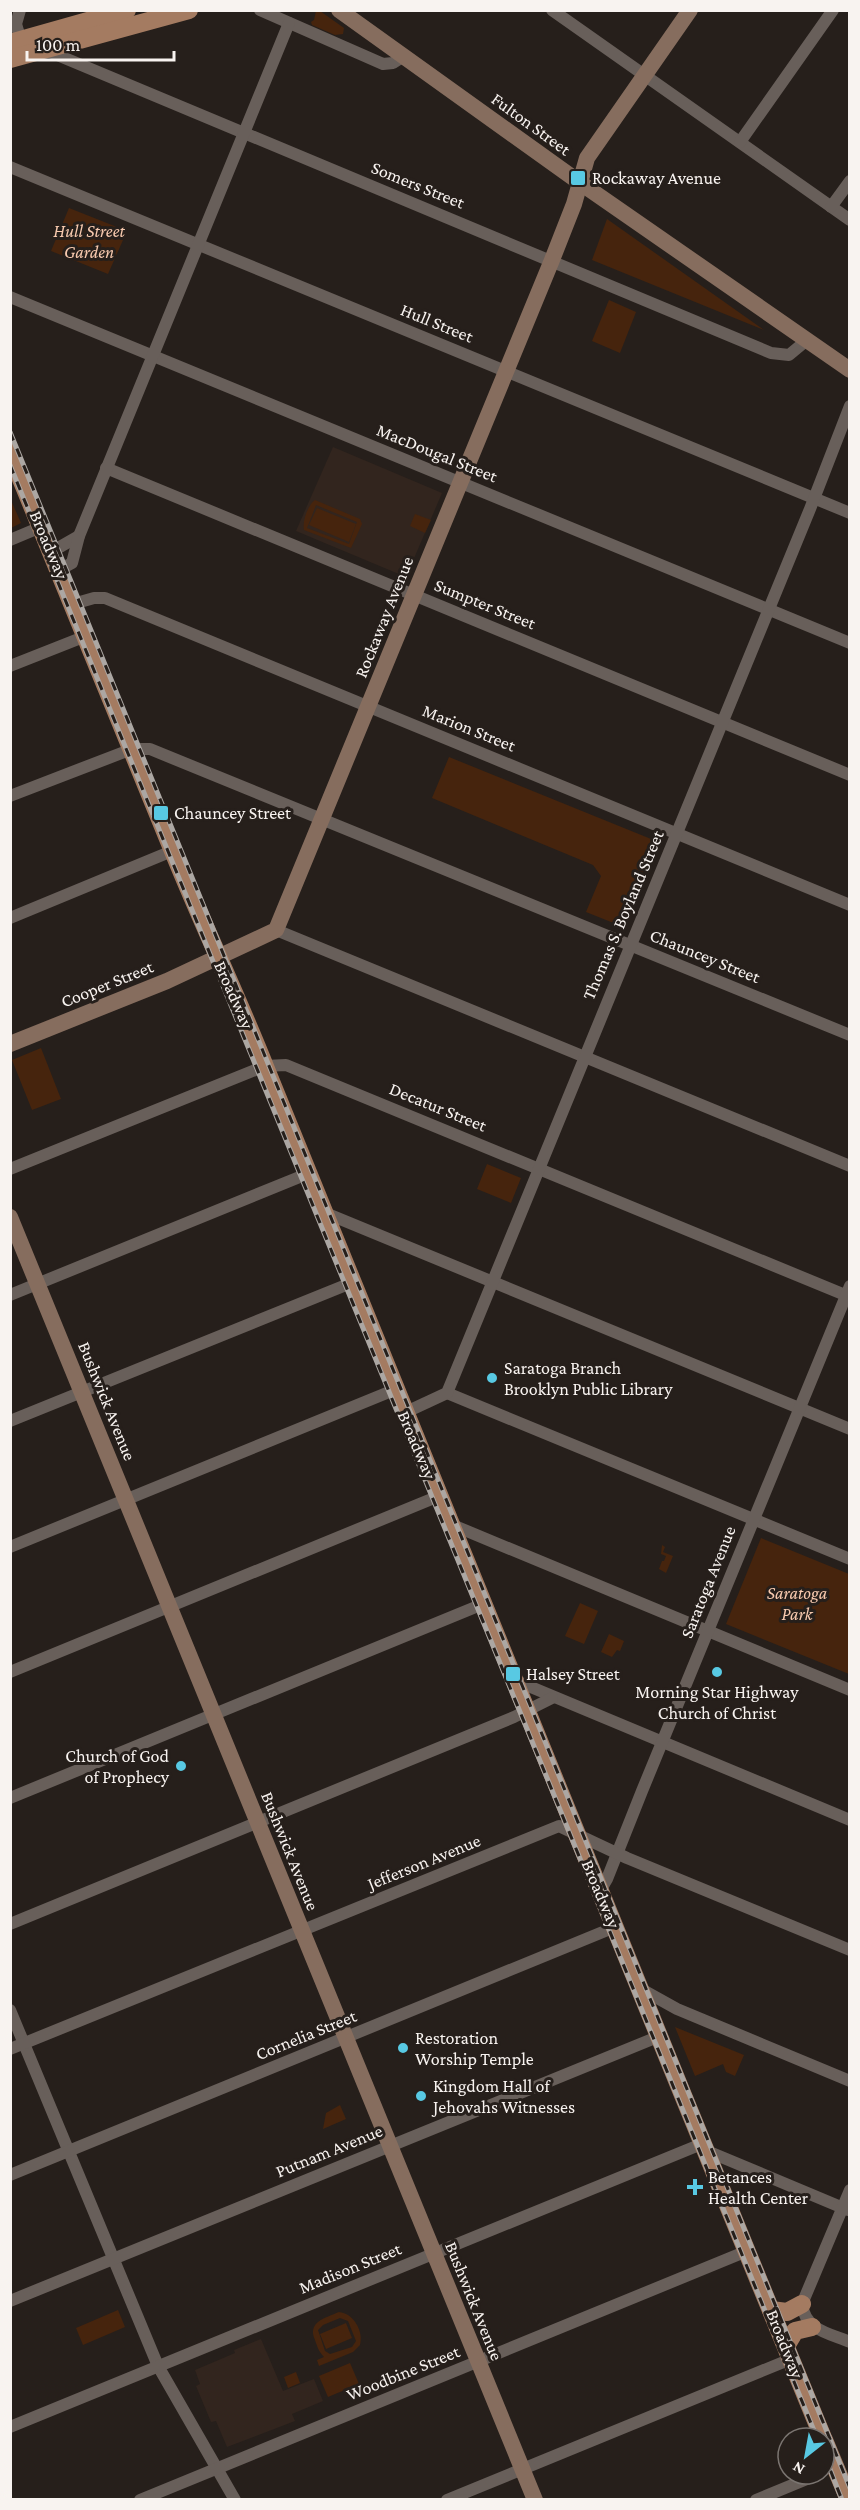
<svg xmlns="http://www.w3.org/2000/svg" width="860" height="2510" font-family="'Crimson Pro',serif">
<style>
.built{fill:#32251e}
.green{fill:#46240d;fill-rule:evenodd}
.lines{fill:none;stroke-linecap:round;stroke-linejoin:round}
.minor{stroke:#685f5a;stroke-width:12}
.secondary{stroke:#866d5e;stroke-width:16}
.primary{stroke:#a47b61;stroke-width:18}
.rail-casing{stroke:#aca7a3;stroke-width:5}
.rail{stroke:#261f1b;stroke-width:3;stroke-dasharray:9;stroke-linecap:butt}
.poi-dot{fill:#58c9e3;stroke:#261f1b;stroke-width:2}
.labels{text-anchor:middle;stroke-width:6;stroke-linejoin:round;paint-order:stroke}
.street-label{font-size:18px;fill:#f8f3f0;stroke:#261f1b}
.poi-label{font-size:18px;fill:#f8f3f0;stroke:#261f1b;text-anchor:start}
.park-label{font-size:18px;font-style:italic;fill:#f8caaf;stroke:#261f1b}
</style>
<rect width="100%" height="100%" fill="#261f1b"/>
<g class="built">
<polygon points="333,447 442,493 406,577 296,531"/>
<polygon points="261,2339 283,2391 314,2379 323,2401 292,2414 295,2421 227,2447 216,2421 211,2422 196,2386 200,2384 195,2370 235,2353 234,2350"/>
</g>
<g class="green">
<polygon points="316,11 320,11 344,28 343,34 335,35 312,25 311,22 314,20"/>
<polygon points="69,208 127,231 108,274 51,251"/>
<polygon points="607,219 764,330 592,260"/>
<polygon points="609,300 636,312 620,353 592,341"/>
<polygon points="10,498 21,523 11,528 10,528"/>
<path d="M315,500L360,519L362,524L351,548L304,530C302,521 308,505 315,500ZM316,505L357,522L349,544L307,528Z"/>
<polygon points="317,508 356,524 349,542 309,525"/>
<polygon points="415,514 431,520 425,533 410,526"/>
<polygon points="449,757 656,841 621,926 586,912 601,876 593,865 432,798"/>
<polygon points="41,1048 61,1099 32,1110 12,1060"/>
<polygon points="487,1164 521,1178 511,1203 477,1189"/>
<polygon points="761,1538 849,1574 849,1674 726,1624"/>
<polygon points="662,1545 665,1547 663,1552 673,1556 666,1573 659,1569 662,1561 664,1561 666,1556 661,1554"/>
<polygon points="580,1603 598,1611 584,1644 565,1636"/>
<polygon points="609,1634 624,1641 620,1651 617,1650 612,1657 601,1652"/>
<polygon points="675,2027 744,2055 735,2076 726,2072 723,2064 695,2076"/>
<polygon points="340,2105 346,2119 323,2129 326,2113"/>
<polygon points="118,2310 125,2327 83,2345 76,2328"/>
<path d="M339,2312C353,2313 364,2331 360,2345L353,2352L319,2366L317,2360L324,2357C319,2352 317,2346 315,2340C307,2322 325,2318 339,2312ZM340,2318L348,2321L356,2341L352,2347L330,2354L325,2351L318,2330L323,2325Z"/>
<polygon points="346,2323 352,2338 326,2349 320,2334"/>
<polygon points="350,2363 359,2384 328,2397 319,2376"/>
<polygon points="296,2372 300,2383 288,2388 284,2377"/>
</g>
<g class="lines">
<g class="minor">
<polyline points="20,10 16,24 21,41"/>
<polyline points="260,10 383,64 393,63 404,56"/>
<polyline points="552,10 850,220"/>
<polyline points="43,49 771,353 789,355 807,340"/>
<polyline points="740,142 833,10"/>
<polyline points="10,167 850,513"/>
<polyline points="831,207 850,181"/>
<polyline points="10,297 850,643"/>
<polyline points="106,468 850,775"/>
<polyline points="10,540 41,527"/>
<polyline points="51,552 79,536"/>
<polyline points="59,570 72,563 79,536 289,23"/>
<polyline points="73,604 94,598 105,598 850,905"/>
<polyline points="10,666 86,636"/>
<polyline points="10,796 132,749 150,749 850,1035"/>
<polyline points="10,918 172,851"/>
<polyline points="276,930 850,1166"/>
<polyline points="10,1169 265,1066 286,1065 850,1297"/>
<polyline points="323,1212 850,1429"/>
<polyline points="10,1295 307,1174"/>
<polyline points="447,1393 850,1559"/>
<polyline points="404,1413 447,1393 810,509 850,406"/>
<polyline points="10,1421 351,1283"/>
<polyline points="450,1524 850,1690"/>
<polyline points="10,1547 394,1390"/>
<polyline points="10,1672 439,1496"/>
<polyline points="514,1680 850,1820"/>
<polyline points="10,1798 483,1604"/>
<polyline points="600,1891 607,1879 642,1791 850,1286"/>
<polyline points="10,1924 514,1717 552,1698"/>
<polyline points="641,1989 677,2009 850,2081"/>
<polyline points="10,2010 158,2366 235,2500"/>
<polyline points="10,2049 559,1826 627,1858 850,1950"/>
<polyline points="707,2151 848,2210"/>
<polyline points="10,2175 615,1927"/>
<path d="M850,2190L802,2304C805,2330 828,2333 850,2342"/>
<polyline points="10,2301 660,2036"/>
<polyline points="10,2427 704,2143"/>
<polyline points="140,2500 747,2251"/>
<polyline points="447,2500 791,2359"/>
<polyline points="756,2500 819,2474"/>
</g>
<g class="secondary">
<polyline points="339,10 579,182 850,370"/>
<polyline points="10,1044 167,981 276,930 552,260 574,204 587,158 690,10"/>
<polyline points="10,1217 535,2500"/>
</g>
<g class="primary">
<polyline points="10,43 127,10"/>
<polyline points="10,59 189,10"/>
<path d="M10,452C64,585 118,718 173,851C203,925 237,996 266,1069C450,1527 637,1982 823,2438"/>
<polyline points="771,2310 787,2312 802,2304"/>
<polyline points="786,2346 795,2331 812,2327"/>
<polyline points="824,2440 849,2500"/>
</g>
<defs>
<g id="rail">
<polyline points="10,432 850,2488"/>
<polyline points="10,465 817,2438"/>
<polyline points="824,2454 842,2500"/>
</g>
</defs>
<use href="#rail" class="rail-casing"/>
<use href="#rail" class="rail"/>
</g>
<g class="poi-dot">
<rect x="570" y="170" width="16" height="16" rx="3"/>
<rect x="153" y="805" width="16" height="16" rx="3"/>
<circle cx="492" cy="1378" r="6"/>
<circle cx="717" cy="1672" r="6"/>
<rect x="505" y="1666" width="16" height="16" rx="3"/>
<circle cx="181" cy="1766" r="6"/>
<circle cx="403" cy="2048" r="6"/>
<circle cx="421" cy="2096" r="6"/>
<path d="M692 2178h6v6h6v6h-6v6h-6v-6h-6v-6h6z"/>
</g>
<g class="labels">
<g class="street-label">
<text transform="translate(531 124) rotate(36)" y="6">Fulton Street</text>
<text transform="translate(418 185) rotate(22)" y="6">Somers Street</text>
<text transform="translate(437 323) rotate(22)" y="6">Hull Street</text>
<text transform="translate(437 453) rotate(22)" y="6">MacDougal Street</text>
<text transform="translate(49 545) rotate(67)" y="6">Broadway</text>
<text transform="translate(485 604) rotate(22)" y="6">Sumpter Street</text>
<text transform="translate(384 617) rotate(-68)" y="6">Rockaway Avenue</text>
<text transform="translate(469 728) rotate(22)" y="6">Marion Street</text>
<text transform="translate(623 915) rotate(-67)" y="6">Thomas S. Boyland Street</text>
<text transform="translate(705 956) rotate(22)" y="6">Chauncey Street</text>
<text transform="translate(107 984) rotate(-22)" y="6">Cooper Street</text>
<text transform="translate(234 995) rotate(66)" y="6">Broadway</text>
<text transform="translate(438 1107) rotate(22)" y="6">Decatur Street</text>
<text transform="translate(107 1401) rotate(68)" y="6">Bushwick Avenue</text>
<text transform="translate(417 1445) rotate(67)" y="6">Broadway</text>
<text transform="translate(708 1582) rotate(-68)" y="6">Saratoga Avenue</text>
<text transform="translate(290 1851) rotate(68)" y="6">Bushwick Avenue</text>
<text transform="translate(424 1862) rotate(-22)" y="6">Jefferson Avenue</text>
<text transform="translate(601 1894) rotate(67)" y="6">Broadway</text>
<text transform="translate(306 2035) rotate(-22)" y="6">Cornelia Street</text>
<text transform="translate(329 2151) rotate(-22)" y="6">Putnam Avenue</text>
<text transform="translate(350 2268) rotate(-22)" y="6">Madison Street</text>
<text transform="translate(474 2301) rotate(68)" y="6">Bushwick Avenue</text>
<text transform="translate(785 2344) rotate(68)" y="6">Broadway</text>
<text transform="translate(403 2373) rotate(-22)" y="6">Woodbine Street</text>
</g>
<g class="poi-label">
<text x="592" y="184">Rockaway Avenue</text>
<text x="174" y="819">Chauncey Street</text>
<text x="504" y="1374">Saratoga Branch<tspan x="504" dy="21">Brooklyn Public Library</tspan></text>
<text x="526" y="1680">Halsey Street</text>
<text x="717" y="1698" text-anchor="middle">Morning Star Highway<tspan x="717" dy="21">Church of Christ</tspan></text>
<text x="169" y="1762" text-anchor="end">Church of God<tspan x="169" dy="21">of Prophecy</tspan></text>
<text x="415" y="2044">Restoration<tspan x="415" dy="21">Worship Temple</tspan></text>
<text x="433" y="2092">Kingdom Hall of<tspan x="433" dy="21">Jehovahs Witnesses</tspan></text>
<text x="708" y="2183">Betances<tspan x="708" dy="21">Health Center</tspan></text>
</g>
<g class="park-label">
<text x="89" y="237">Hull Street<tspan x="89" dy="21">Garden</tspan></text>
<text x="797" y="1599">Saratoga<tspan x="797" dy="21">Park</tspan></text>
</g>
</g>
<rect width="860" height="2510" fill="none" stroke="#f8f3f0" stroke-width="24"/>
<g transform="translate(806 2456) rotate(211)"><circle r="28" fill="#261f1b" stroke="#7a7470" stroke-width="1.5"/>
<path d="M0-4.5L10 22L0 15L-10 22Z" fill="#58c9e3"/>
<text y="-9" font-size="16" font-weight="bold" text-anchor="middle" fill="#f8f3f0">N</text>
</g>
<path d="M27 51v9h147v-9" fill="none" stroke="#f8f3f0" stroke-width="3"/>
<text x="36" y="51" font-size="18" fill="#f8f3f0" stroke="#261f1b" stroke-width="4.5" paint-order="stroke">100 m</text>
</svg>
